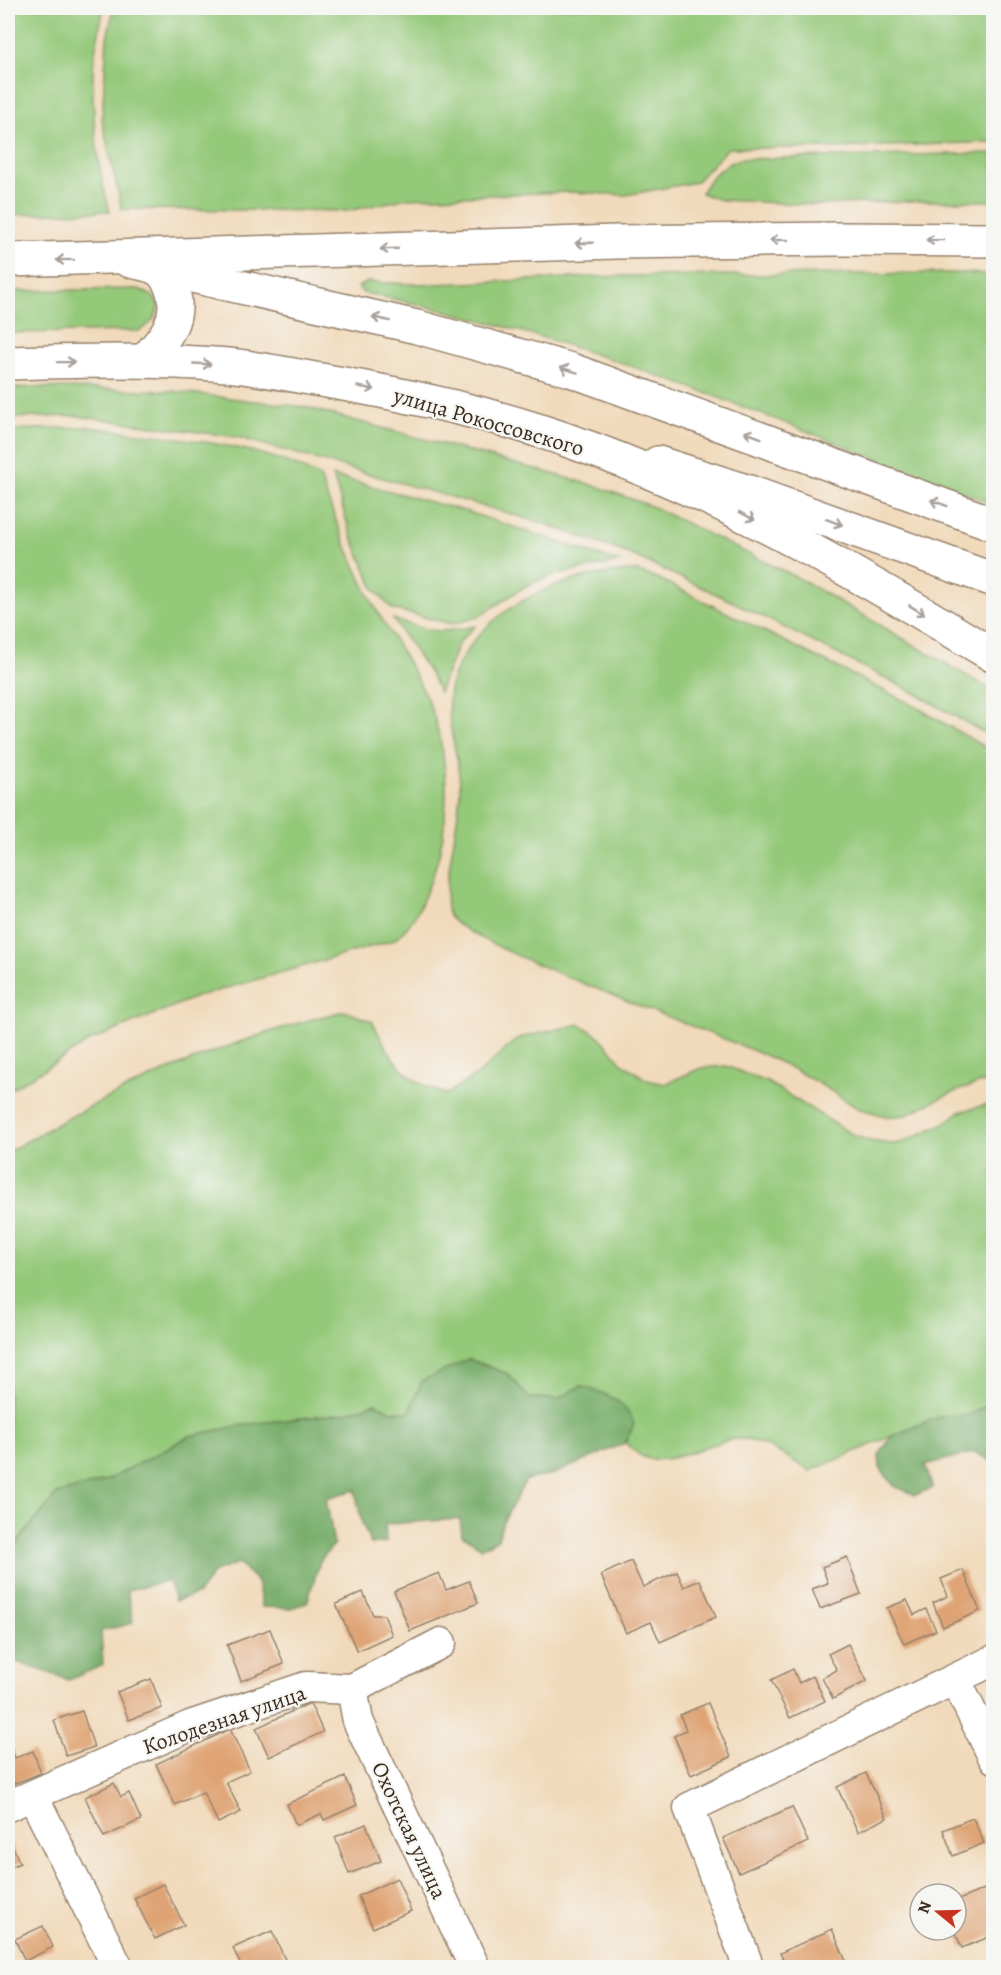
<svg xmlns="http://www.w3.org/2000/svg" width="1001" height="1975" font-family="Alegreya,serif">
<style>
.green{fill:#95c97a;stroke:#687a4c;stroke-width:1.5}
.forest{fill:#78ad6a;stroke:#5a6c44;stroke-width:1.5}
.building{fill:#dfa476}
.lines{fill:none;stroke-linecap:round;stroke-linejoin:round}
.street-casing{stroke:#96826c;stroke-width:33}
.primary-casing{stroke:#96826c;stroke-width:36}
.highway-casing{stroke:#96826c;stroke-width:36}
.street{stroke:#fff;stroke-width:30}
.primary{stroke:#fff;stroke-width:33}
.highway{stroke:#fff;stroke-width:33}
.oneway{stroke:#a79f9a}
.labels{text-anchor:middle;stroke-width:4.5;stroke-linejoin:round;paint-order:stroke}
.street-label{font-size:22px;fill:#3b2a1e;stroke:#f6f6f2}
</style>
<rect width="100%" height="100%" fill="#f6f6f2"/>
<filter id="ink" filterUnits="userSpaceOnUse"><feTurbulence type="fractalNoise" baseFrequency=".0167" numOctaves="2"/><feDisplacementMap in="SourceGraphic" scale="12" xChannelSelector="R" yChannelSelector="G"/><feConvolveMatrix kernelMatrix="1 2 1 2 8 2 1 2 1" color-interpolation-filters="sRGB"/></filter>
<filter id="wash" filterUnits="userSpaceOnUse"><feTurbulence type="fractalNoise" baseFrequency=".008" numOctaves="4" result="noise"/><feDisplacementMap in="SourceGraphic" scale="24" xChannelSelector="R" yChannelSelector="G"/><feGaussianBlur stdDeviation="1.35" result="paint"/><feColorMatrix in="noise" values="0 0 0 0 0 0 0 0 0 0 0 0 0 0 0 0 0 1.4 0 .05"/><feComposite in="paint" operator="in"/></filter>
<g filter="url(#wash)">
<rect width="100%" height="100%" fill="#f1dabb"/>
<g class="green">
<path d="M8,8H103C102,24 96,41 94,58C90,100 97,171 110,211L8,215Z"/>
<polygon points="114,8 993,8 993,142 832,148 728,148 696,182 626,195 568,192 408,198 347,211 122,209 102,120 107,38"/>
<path d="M993,153V201H913L819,205L721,200L701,193C711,176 721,166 740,159Z"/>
<path d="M955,273L993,274V504C789,426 585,336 369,294L362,292L358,287L367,282C454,288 540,277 627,276C736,276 845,275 955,273Z"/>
<path d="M139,289L153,296L159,305C156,319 151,324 139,331L8,333V291Z"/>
<polygon points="31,387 172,391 305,407 593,485 653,507 804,581 993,691 993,738 915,693 729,600 632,555 543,523 237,437 77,416 8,418 8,389"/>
<path d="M88,427C161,437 255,441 320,477C334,518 351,559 370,598C388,633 413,665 428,701C450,754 452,820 433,875C423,900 416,923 394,940L196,997L92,1040L8,1091V430Z"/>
<polygon points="333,476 465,511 619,562 553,575 527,585 478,617 452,624 392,609 374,589 350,532"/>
<path d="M636,571L659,579L913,705L993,752V1079L951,1093L906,1115L889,1117L857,1108C831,1090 803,1073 773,1059C726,1037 463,944 449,916C439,895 461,820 460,788C460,749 439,714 454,675C482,605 567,572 636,571Z"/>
<path d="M393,619C430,631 436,635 475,626L459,642L439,692L431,675Z"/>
<path d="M344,1011L372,1021C391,1058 404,1083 447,1094L478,1074L519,1038L580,1024L600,1037L621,1062L647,1080L665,1084L701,1068L726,1066L769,1083L853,1135L870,1141L892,1144L904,1142L946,1122L959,1112L993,1103V1402L968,1415L939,1417L920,1424L810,1471C790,1459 762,1439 738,1439C709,1440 671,1468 643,1457C637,1454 630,1447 625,1443L634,1424L581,1386L558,1399L529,1398L508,1374L422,1381L409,1412L392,1411L375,1403L345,1413L243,1425L190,1436L108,1480L57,1494L16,1543L8,1544V1152C114,1089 224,1040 344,1011Z"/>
</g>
<g class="forest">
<path d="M469,1359L508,1374L529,1398L558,1399L581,1386C606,1394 624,1398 634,1424L625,1443L554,1474L526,1480L502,1524L498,1539L482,1548L462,1535L460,1519L385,1524L386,1542L371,1544L362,1523L355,1490L326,1498L334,1544L320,1561L307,1603L290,1608L262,1607L257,1581L238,1563L214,1572L198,1594L175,1601L169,1581L127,1590L133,1623L101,1631L103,1665L69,1680L8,1659V1544L17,1543L57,1494L108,1480L190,1436L243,1425L345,1413L375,1403L392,1411L409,1412L422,1381Z"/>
<polygon points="993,1402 993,1462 975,1452 925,1465 933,1488 915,1495 894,1486 880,1468 879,1455 892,1436 939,1417 968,1415"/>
</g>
<g id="blocks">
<g class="building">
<polygon points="847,1557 861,1594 820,1609 812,1589 828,1583 822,1567"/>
<polygon points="631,1561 643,1587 677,1572 684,1587 700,1580 716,1617 660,1642 651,1622 626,1633 601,1575"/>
<polygon points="963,1570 980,1611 943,1627 933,1603 948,1596 941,1579"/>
<polygon points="439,1573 446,1590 469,1581 478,1603 410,1631 394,1591"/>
<polygon points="363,1592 373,1615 384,1615 392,1635 357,1651 336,1604"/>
<polygon points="907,1600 914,1615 926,1609 936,1630 904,1644 887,1608"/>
<polygon points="270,1629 284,1664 241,1681 227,1645"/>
<polygon points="848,1644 867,1681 833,1699 822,1678 837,1670 828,1654"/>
<polygon points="793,1669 799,1683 813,1676 825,1701 790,1718 771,1680"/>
<polygon points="151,1679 162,1708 129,1720 117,1692"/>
<polygon points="310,1703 323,1732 269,1757 256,1728"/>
<polygon points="708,1703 731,1757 691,1775 674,1736 686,1730 680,1715"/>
<polygon points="82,1711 94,1747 66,1756 54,1720"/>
<polygon points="230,1729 250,1771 226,1782 241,1812 218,1823 203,1792 175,1805 156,1764"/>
<polygon points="8,1738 15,1758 33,1751 41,1773 8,1786"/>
<polygon points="866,1773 887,1818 858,1832 837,1787"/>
<polygon points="345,1777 357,1805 324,1820 321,1814 296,1825 287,1804"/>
<polygon points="114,1783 121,1797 129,1793 141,1820 104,1837 85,1797"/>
<polygon points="792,1807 808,1842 739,1873 723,1838"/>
<polygon points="973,1818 984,1843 953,1856 943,1830"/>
<polygon points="366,1824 381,1861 349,1874 335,1837"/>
<polygon points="8,1836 20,1863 8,1868"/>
<polygon points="397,1878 411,1911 373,1928 358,1896"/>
<polygon points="163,1884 184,1925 155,1939 134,1898"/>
<polygon points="994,1885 994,1935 962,1948 954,1930 956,1930 956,1901"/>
<polygon points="43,1926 53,1947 25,1961 15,1939"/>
<polygon points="832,1929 849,1968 787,1968 780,1953"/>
<polygon points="272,1931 287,1964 279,1968 242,1968 233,1948"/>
</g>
</g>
</g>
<g filter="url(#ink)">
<use href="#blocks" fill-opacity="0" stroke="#96826c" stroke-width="1.5"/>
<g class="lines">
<defs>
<g id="street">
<polyline points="956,1681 994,1758"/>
<polyline points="352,1689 358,1721 475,1968"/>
<polyline points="33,1796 118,1968"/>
<polyline points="8,1806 190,1726 306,1687 352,1689 441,1643"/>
<polyline points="749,1968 689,1808 994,1660"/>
</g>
<g id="primary">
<polyline points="157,268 417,327 571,370 994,524"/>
<polyline points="658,463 749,492 994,580"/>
</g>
<g id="highway">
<polyline points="8,260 617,242 837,239 994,240"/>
<path d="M128,260C137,263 149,264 156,268C163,271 168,280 171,286C184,317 164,340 144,361"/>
<path d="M8,363C81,361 155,359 228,365C265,369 302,377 338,383C405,395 472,409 537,430C700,482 849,568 994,656"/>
</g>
</defs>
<use href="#street" class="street-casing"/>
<use href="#primary" class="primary-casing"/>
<use href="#highway" class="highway-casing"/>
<use href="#street" class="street"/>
<use href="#primary" class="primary"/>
<use href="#highway" class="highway"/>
</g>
<defs><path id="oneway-shaft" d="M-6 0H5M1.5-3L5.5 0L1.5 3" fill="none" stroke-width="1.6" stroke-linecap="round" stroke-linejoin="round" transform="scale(1.5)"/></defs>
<g class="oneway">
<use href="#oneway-shaft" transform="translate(779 240) rotate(179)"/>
<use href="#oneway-shaft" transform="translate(935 240) rotate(-179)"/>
<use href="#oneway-shaft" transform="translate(584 243) rotate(178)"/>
<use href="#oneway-shaft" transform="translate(389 249) rotate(178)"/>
<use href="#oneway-shaft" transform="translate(65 260) rotate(179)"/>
<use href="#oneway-shaft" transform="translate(381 319) rotate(-167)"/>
<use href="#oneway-shaft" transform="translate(66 362) rotate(-1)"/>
<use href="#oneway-shaft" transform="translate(202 364) rotate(3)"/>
<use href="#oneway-shaft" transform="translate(569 370) rotate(-163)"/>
<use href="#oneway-shaft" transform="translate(366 388) rotate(10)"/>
<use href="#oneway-shaft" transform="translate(753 435) rotate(-160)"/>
<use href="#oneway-shaft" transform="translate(939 503) rotate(-160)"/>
<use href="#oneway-shaft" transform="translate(747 516) rotate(28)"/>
<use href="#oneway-shaft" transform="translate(834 522) rotate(20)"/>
<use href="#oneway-shaft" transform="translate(917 610) rotate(31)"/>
</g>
</g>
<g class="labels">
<g class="street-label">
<text transform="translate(489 421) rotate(16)" y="8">улица Рокоссовского</text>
<text transform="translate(224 1719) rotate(-19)" y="8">Колодезная улица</text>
<text transform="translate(410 1830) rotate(65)" y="8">Охотская улица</text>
</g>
</g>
<rect width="1001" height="1975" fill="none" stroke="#f6f6f2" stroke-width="30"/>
<g transform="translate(938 1912) rotate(289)"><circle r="28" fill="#f6f6f2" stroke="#aba49d" stroke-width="1.5"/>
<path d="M0-4.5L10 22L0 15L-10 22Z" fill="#c8321e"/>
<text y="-9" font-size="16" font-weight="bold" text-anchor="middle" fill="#3b2a1e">N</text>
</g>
</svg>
